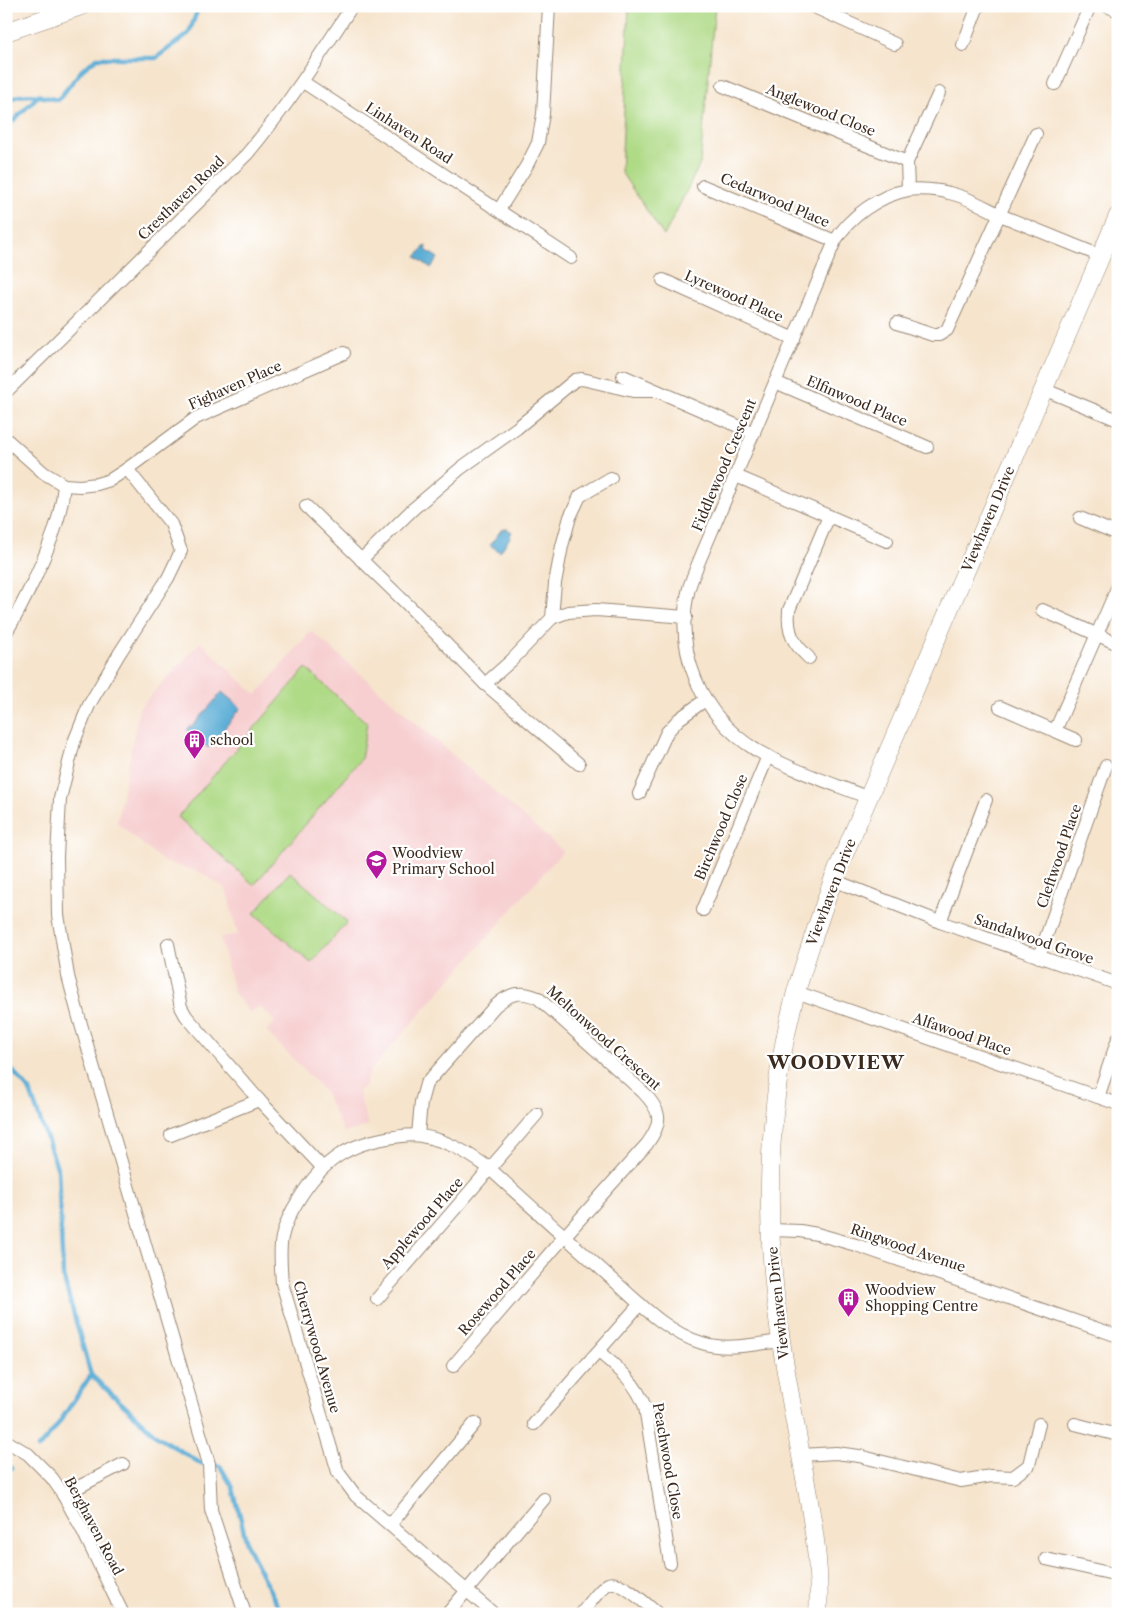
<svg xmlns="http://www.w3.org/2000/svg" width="1124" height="1620" font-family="'Libre Caslon Text',serif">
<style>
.built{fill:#f7cfd0}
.green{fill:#afda86;stroke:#758252}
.water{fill:#5badd6;stroke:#4b6c7a}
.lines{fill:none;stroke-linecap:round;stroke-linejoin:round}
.stream{stroke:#5badd6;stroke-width:4.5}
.street-casing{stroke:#988775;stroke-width:14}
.secondary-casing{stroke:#988775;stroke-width:19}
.street{stroke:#fff;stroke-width:12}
.secondary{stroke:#fff;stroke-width:18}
.labels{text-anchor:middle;stroke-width:4.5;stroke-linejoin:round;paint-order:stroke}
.street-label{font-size:14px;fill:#3b2a1e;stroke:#fff}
.poi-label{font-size:14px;fill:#3b2a1e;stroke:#fff;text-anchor:start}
.district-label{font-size:19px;font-weight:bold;letter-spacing:1px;fill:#3b2a1e;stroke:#fff}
</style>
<rect width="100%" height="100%" fill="#fff"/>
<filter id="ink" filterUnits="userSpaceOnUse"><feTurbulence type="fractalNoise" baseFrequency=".02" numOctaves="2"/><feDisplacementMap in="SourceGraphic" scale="10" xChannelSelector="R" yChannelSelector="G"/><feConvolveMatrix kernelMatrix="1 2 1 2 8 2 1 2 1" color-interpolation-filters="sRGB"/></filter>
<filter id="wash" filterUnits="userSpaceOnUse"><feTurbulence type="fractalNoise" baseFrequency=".0096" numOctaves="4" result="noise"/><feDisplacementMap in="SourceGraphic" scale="20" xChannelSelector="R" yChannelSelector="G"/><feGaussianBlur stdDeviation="1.12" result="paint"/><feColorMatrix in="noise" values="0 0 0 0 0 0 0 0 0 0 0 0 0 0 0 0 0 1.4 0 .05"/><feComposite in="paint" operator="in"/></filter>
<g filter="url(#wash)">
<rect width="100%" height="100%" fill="#f6e4cc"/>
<polygon class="built" points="311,631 563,851 370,1071 364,1087 358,1091 368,1126 344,1133 324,1091 266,1031 275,1022 260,1006 250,1013 234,993 220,937 238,934 226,889 200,872 164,862 117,823 139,708 200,642 256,695"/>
<g class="green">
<polygon points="629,6 715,6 700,164 664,236 621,172"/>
<polygon points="306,668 367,723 361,759 254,885 178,817"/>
<polygon points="290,872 347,922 311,963 254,913"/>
</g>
<g class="water">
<polygon points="425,246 427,247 426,250 438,258 431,268 416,257"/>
<polygon points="506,528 512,532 510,535 511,536 500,552 490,545 502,529 505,530"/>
<polygon points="222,692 241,708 208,748 187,730 190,726 192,727"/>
</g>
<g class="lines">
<g class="stream">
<path d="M6,101C22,91 42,96 58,100L82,70L97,58H156L189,33L199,6"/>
<polyline points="6,128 39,95"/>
<polyline points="6,1063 30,1091 58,1170 63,1276 91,1375 54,1430 38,1448"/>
<polyline points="91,1375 158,1437 200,1463 220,1466 233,1488 248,1548 282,1614"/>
<polyline points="6,1473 11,1468"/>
</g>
</g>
</g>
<g filter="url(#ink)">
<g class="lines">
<defs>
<g id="street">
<polyline points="812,6 895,44"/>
<polyline points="1107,6 1118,11"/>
<polyline points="963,45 978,6"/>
<polyline points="303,82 571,258"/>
<polyline points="1055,84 1090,6"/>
<polyline points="723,86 907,162 908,189"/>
<polyline points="907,162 939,93"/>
<polyline points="703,186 835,241"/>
<polyline points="499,210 527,165 538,143 543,114 549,6"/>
<polyline points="663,280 794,339"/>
<polyline points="897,323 933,335 939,335 947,330 1036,134"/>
<polyline points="623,376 754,433"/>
<polyline points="775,382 927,447"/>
<polyline points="1043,389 1118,420"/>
<path d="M6,392L247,154C286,108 319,57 352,6"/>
<polyline points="6,439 44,473 64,485 80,486 97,484 110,480 127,469 196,418 344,353"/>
<polyline points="127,469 171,524 181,551 168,578 119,654 89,705 74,742 60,799 57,857 58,915 68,976 78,1014 209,1464 211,1510 245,1614"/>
<polyline points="736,476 887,541"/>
<polyline points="306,506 408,605 485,684 579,764"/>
<polyline points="1080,518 1118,534"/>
<polyline points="361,560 413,509 461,468 517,428 575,380 582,379 633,391 657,391"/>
<polyline points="1042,610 1118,644"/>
<polyline points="552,618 555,583 562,546 570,517 580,496 611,478"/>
<path d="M6,632C17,616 25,598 34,580C48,548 61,521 64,485"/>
<path d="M809,658C793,643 787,633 789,610L829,516"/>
<polyline points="485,684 512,660 552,618 568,612 596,610 686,617"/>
<polyline points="1000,707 1076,740"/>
<polyline points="1055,731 1118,586"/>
<polyline points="639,794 667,732 679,719 705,700"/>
<path d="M869,798C831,783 791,770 756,750C701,716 673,651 689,588C692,578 696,569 700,559L835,241C849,217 880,195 908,190C917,188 940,190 949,193C969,197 987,209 1005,217C1037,230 1069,243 1101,256"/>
<polyline points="833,880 940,922 1118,984"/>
<polyline points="703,910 768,756"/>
<polyline points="940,922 986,800"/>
<polyline points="168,944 181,1007 186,1016 259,1100 322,1167"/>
<polyline points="1039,957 1106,766"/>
<polyline points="796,992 1118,1104"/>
<polyline points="1098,1097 1118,1039"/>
<polyline points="171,1135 259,1100"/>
<path d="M418,1135L421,1102L426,1084L495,1006C510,993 520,990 538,998L643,1092C662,1112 663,1122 647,1144L564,1237L453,1366"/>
<polyline points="771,1230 800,1231 817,1234 856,1245 1118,1336"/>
<polyline points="377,1299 537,1114"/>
<path d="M599,1352C618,1368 636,1382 645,1407L670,1563"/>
<polyline points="534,1424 640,1304"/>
<polyline points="1075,1424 1118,1435"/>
<polyline points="6,1441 28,1454 52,1478 61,1491 81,1527 123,1614"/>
<polyline points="801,1455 836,1453 859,1456 961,1481 991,1476 1013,1477 1029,1465 1039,1424"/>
<polyline points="63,1495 123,1464"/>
<polyline points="390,1525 475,1423"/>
<polyline points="1046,1559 1118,1575"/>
<polyline points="447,1614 544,1499"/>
<path d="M494,1614L356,1496L338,1472L282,1283C281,1267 279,1252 282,1237C285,1223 292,1210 299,1199C323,1160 349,1143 394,1137C403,1136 412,1134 421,1136C447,1140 468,1153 489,1168C529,1205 570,1241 610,1277C638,1302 666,1332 702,1343C727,1351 755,1344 781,1341"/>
<path d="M581,1614C587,1607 600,1588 608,1584C620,1578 648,1606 658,1614"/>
</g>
<g id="secondary">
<polyline points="6,32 81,6"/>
<path d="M818,1614C821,1568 813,1523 805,1478C797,1433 788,1387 781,1341C763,1226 766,1104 796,992C807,954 820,917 833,880L1118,216"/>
</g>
</defs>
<use href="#street" class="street-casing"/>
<use href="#secondary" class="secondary-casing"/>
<use href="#street" class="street"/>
<use href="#secondary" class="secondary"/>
</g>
</g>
<defs>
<symbol id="building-pin" viewBox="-11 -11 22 30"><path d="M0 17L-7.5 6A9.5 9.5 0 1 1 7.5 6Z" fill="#b5179e" stroke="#fff"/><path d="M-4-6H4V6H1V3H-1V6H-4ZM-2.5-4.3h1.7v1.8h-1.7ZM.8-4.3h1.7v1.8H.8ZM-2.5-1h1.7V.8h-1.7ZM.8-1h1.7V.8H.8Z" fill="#fff"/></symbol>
<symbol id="school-pin" viewBox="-11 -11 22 30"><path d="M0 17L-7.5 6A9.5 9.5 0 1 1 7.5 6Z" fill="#b5179e" stroke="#fff"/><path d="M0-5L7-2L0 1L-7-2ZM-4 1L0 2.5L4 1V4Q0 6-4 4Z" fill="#fff"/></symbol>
</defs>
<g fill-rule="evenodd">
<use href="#building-pin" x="182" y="728" width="25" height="34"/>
<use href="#school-pin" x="364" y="848" width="25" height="34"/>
<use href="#building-pin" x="836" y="1286" width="25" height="34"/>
</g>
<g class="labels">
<g class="street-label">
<text transform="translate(821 110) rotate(22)" y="5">Anglewood Close</text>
<text transform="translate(409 133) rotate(33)" y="5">Linhaven Road</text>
<text transform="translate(181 198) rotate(-44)" y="5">Cresthaven Road</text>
<text transform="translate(775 200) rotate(23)" y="5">Cedarwood Place</text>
<text transform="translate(734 296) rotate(24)" y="5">Lyrewood Place</text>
<text transform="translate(235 385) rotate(-24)" y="5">Fighaven Place</text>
<text transform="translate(857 401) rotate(23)" y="5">Elfinwood Place</text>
<text transform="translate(724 465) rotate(-67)" y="5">Fiddlewood Crescent</text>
<text transform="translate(988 519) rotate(-67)" y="5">Viewhaven Drive</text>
<text transform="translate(721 827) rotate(-67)" y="5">Birchwood Close</text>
<text transform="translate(1059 856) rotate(-71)" y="5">Cleftwood Place</text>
<text transform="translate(831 892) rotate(-69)" y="5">Viewhaven Drive</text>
<text transform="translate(1034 939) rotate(19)" y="5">Sandalwood Grove</text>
<text transform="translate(962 1034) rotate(19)" y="5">Alfawood Place</text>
<text transform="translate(604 1038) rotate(42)" y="5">Meltonwood Crescent</text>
<text transform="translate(422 1223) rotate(-49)" y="5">Applewood Place</text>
<text transform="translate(908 1248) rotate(19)" y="5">Ringwood Avenue</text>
<text transform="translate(497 1292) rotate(-49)" y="5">Rosewood Place</text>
<text transform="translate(778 1303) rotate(-96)" y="5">Viewhaven Drive</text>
<text transform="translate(317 1347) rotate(74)" y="5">Cherrywood Avenue</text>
<text transform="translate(668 1461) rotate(80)" y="5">Peachwood Close</text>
<text transform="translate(94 1526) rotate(62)" y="5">Berghaven Road</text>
</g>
<g class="poi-label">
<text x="210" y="745">school</text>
<text x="392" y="858">Woodview<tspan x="392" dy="16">Primary School</tspan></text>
<text x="865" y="1295">Woodview<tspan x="865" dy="16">Shopping Centre</tspan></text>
</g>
<g class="district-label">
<text x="836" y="1069">WOODVIEW</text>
</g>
</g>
<rect width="1124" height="1620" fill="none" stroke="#fff" stroke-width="25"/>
</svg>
